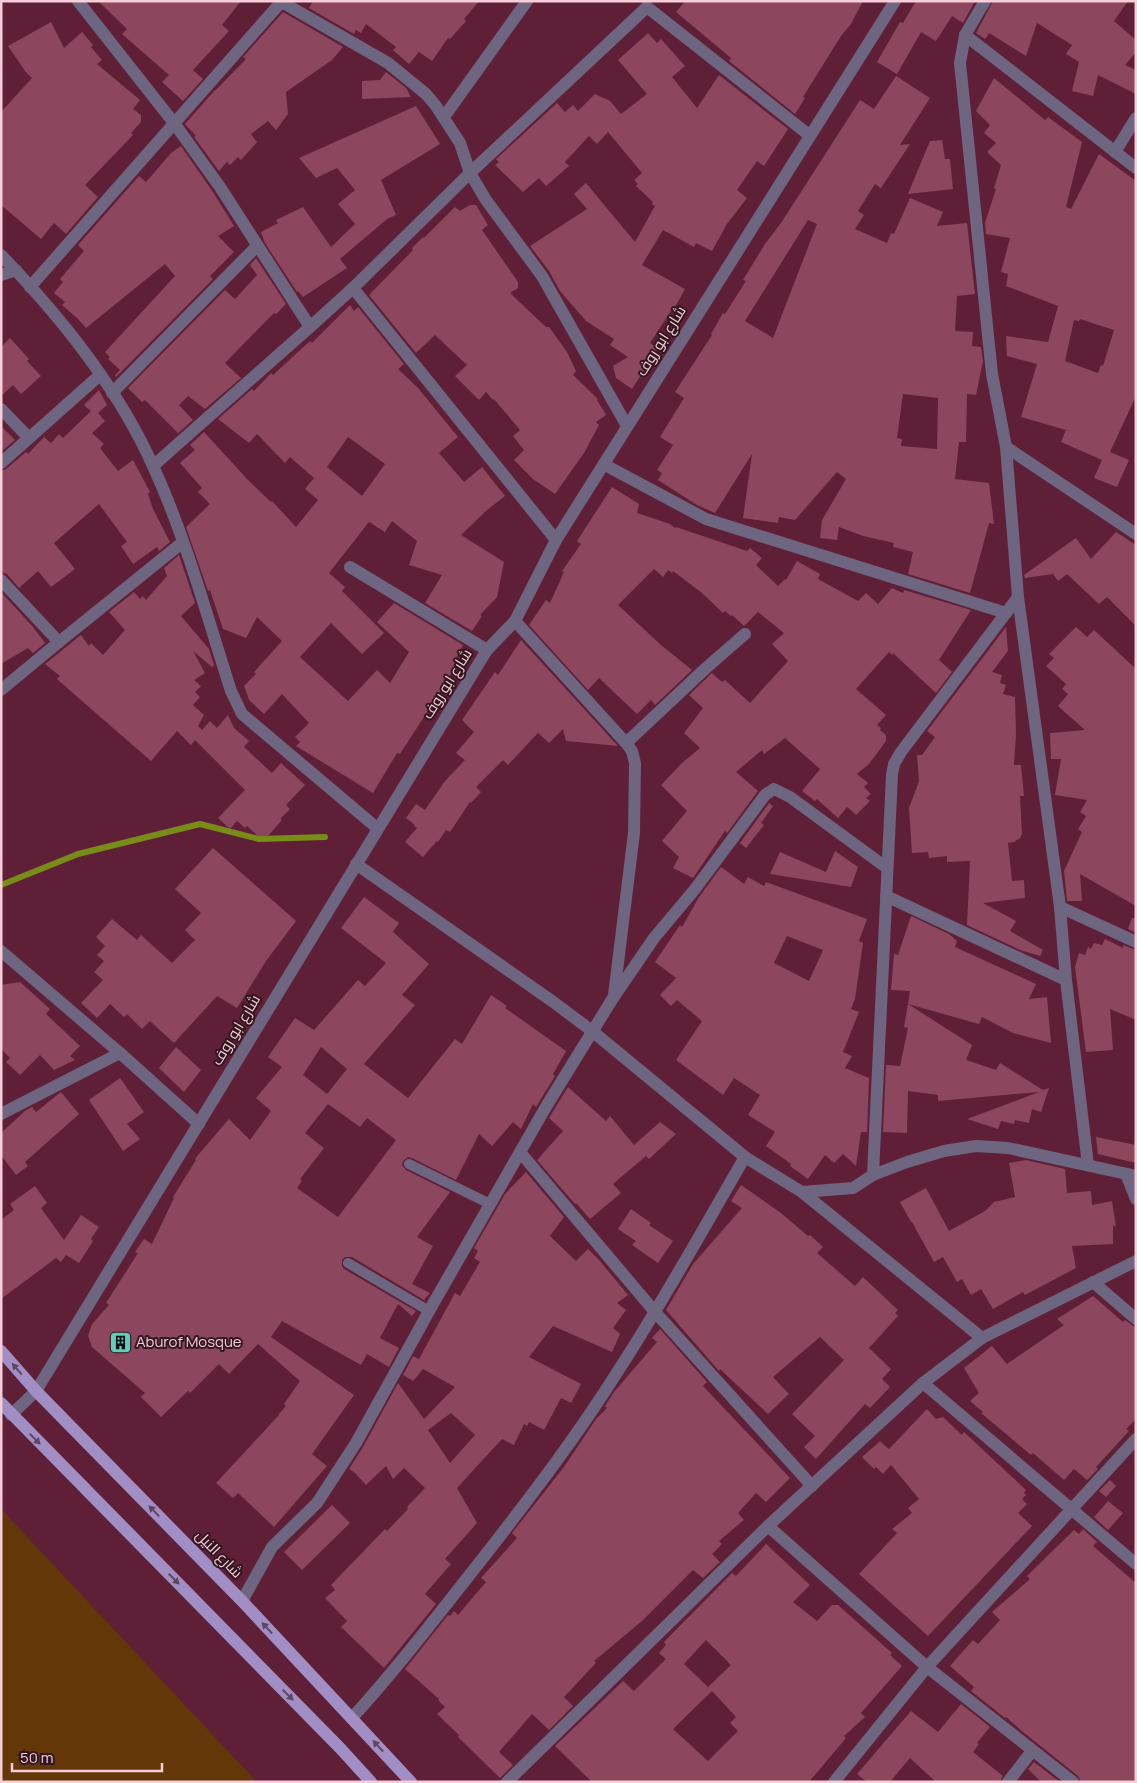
<svg xmlns="http://www.w3.org/2000/svg" width="1137" height="1783" font-family="Manrope,Cairo,sans-serif">
<style>
.green{fill:#643709}
.lines{fill:none;stroke-linecap:round;stroke-linejoin:round}
.stream{stroke:#788d18;stroke-width:6}
.building{fill:#8c475f;fill-rule:evenodd}
.service{stroke:#6e6580;stroke-width:10}
.minor{stroke:#6e6580;stroke-width:12}
.tertiary{stroke:#6e6580;stroke-width:12}
.primary{stroke:#a18ec5;stroke-width:12}
.oneway{fill:#5e4661}
.labels{text-anchor:middle;stroke-width:4;stroke-linejoin:round;paint-order:stroke}
.street-label{font-size:15px;fill:#f6cdd8;stroke:#32161f}
.poi-label{font-size:15px;fill:#f6cdd8;stroke:#32161f;text-anchor:start}
</style>
<rect width="100%" height="100%" fill="#5f1f37"/>
<polygon class="green" points="1,1509 257,1782 1,1782"/>
<g class="lines">
<polyline class="stream" points="1,885 78,854 200,824 259,839 325,837"/>
</g>
<g class="building">
<polygon points="98,1 241,1 222,25 229,31 193,70 203,79 183,101 162,82 169,75 122,34 127,29"/>
<polygon points="313,1 479,1 464,19 466,21 450,39 448,38 432,61 419,52 409,64 393,50 396,47 366,24 361,33 356,30 354,34 309,8"/>
<polygon points="685,1 863,1 851,24 841,36 803,97 805,98 795,114 729,61 731,58 676,12"/>
<polygon points="916,1 975,1 963,23 952,16 936,41 921,32 897,74 877,62 900,22 903,23"/>
<polygon points="993,1 1128,1 1114,21 1136,40 1136,52 1125,65 1136,70 1136,94 1098,75 1093,96 1072,91 1079,62 1066,54 1072,45 1037,23 1026,56 989,33 985,39 976,33"/>
<polygon points="283,12 343,47 332,60 286,92 288,114 276,130 268,121 251,134 257,142 241,160 238,157 230,165 227,162 219,171 194,137 196,136 185,124 215,90 216,90 246,59 243,57"/>
<polygon points="51,22 64,48 82,32 93,45 91,47 102,60 97,64 140,100 133,109 141,115 141,122 131,133 133,135 85,185 98,197 66,234 54,223 41,239 1,205 1,112 32,78 25,71 8,46"/>
<polygon points="648,33 657,43 661,39 685,66 672,77 697,108 719,75 788,129 764,166 757,161 737,190 747,198 727,224 712,251 696,243 694,247 663,230 642,265 685,289 674,309 673,308 650,343 658,348 632,389 616,378 613,366 628,357 610,345 614,339 586,321 560,291 549,271 530,246 587,209 574,194 586,183 635,242 655,206 652,204 653,202 636,186 638,184 634,180 642,173 608,132 597,144 589,136 565,162 569,166 546,186 539,178 523,192 495,165 499,162 496,159 557,103 565,112 573,105 578,111 595,94 610,101 621,114 647,94 618,60"/>
<polygon points="386,72 406,88 411,97 362,99 362,81 380,80"/>
<path d="M896,76L930,98L900,145L910,144L881,188L875,184L858,211L864,215L855,229L887,243L891,233L894,234L910,198L943,212L937,226L967,223L975,294L957,296L955,331L973,332L972,346L981,347L983,361L976,395L967,394L966,442H959L955,479L989,483L994,524L989,523L970,593L908,574L913,552L893,547L894,543L863,536L839,527L837,540L820,538L822,520L846,479L837,472L795,520L779,517L778,523L743,518L752,454L715,513L697,505L658,480L662,473L657,470L673,445L660,437L684,398L675,392L712,335L711,334L723,313L725,314L746,281L743,280L765,244L781,223L860,100L874,109ZM808,220L817,224L773,338L745,321ZM903,394L938,398L937,449L901,446L902,439L897,438Z"/>
<path d="M994,78L1045,120L1048,117L1082,142L1066,207L1071,209L1099,154L1136,181V396L1110,452L1129,460L1117,487L1094,478L1102,460L1061,442L1066,430L1021,417L1037,364L1007,356L1006,336L1048,342L1058,306L1006,286L1008,274L1001,272L1010,238L986,234L985,223L996,189L994,188L1001,165L987,152L996,143L984,133L990,125L976,111ZM1080,319L1114,330L1103,366L1101,365L1098,373L1065,361L1074,320L1079,321Z"/>
<polygon points="416,106 440,144 381,180 396,215 387,219 340,259 347,268 303,297 298,291 297,292 265,243 261,232 278,223 276,220 303,207 331,247 355,224 338,204 355,190 337,168 316,178 299,158"/>
<polygon points="942,140 945,159 950,159 953,189 908,194 930,141"/>
<polygon points="181,146 213,192 234,226 218,236 234,252 210,276 213,279 116,377 115,375 120,370 108,359 110,357 105,352 175,276 165,264 86,328 78,319 62,305 65,302 54,293 63,282 60,279 84,251 78,245 139,176 146,182 171,153"/>
<polygon points="470,205 476,205 488,225 482,230 518,282 518,288 510,293 546,327 549,327 567,352 576,371 573,375 598,399 597,400 606,415 596,422 599,425 584,453 555,494 533,479 514,460 524,450 513,436 520,430 494,399 493,400 486,392 479,400 455,376 467,365 435,335 416,353 369,295 413,250 412,248 423,237 424,238 455,207 460,211"/>
<polygon points="256,258 286,304 276,314 274,313 267,320 225,363 241,378 205,409 188,396 179,405 193,420 178,433 145,400 142,402 128,388 225,290 235,299 257,275 250,265"/>
<path d="M350,305L354,311L358,307L404,364L398,369L418,388L458,437L439,453L464,482L482,467L505,496L486,511L461,535L504,562L497,597L480,615L482,616L472,631L425,603L442,575L409,565L417,541L392,521L385,532L369,522L329,573L345,587L342,591L384,633L362,654L331,623L300,657L348,701L377,670L390,683L409,652L377,622L394,603L463,645L455,660L458,662L431,706L400,754L397,753L373,793L296,746L300,742L295,737L309,723L282,694L264,714L249,700L244,686L256,674L254,672L282,641L257,617L246,638L223,629L210,590L208,591L186,527L210,504L198,492L202,488L180,463L195,450L190,445L204,432L249,481L271,502L272,501L296,527L318,500L305,489L314,478L290,457L285,463L257,434L249,443L218,419L252,389L254,391L271,373L273,375L310,341L312,343ZM348,437L385,464L362,496L327,467Z"/>
<polygon points="10,338 29,359 27,361 41,376 21,394 13,385 1,396 1,347"/>
<polygon points="99,390 107,405 98,413 105,421 92,433 104,444 100,448 118,471 133,460 150,492 148,494 153,509 170,542 159,551 157,547 133,564 121,546 127,542 99,504 54,543 75,569 51,587 38,571 19,588 7,574 1,572 1,471 6,469 26,452 28,454 44,437 51,443 59,434 63,438 91,411 84,405"/>
<polygon points="1,426 15,440 1,452"/>
<polygon points="612,487 639,504 637,513 670,524 675,528 676,527 747,551 750,548 762,558 756,565 778,586 785,579 786,580 797,561 820,574 818,579 858,601 866,593 878,604 892,588 903,593 904,590 971,610 939,660 952,672 936,693 893,653 892,655 889,652 856,689 886,715 877,725 881,728 880,730 886,735 886,741 869,764 857,774 868,783 864,787 871,794 866,798 870,801 856,815 847,807 838,818 817,799 815,801 802,791 820,769 785,738 764,754 762,750 736,772 758,791 727,833 725,831 693,878 673,868 679,857 662,841 687,811 661,785 682,763 700,748 684,733 703,708 689,695 712,673 722,682 725,680 750,703 788,661 772,644 784,633 758,612 744,626 732,615 731,616 725,611 723,613 702,593 673,571 672,573 668,570 663,577 654,569 618,605 661,645 692,670 655,705 651,700 637,714 599,678 588,690 529,625 546,600 550,603 564,572 562,571 581,544 577,541"/>
<polygon points="1116,532 1136,545 1136,626 1107,597 1099,604 1067,574 1058,581 1053,574 1025,578 1024,575 1076,538 1091,559"/>
<polygon points="179,555 195,603 181,616 209,649 214,665 212,667 193,651 205,673 194,680 201,686 195,692 200,697 193,705 204,715 198,726 202,730 210,721 217,728 228,715 234,728 249,741 244,747 272,773 281,763 305,785 286,805 290,809 280,819 282,820 268,836 258,836 247,826 245,828 237,821 230,829 218,818 245,790 195,740 191,745 177,731 151,761 74,694 57,679 60,676 45,664 81,635 89,646 91,643 103,655 125,630 109,612 134,592 140,599 143,596 146,600 167,576 164,568"/>
<polygon points="1,592 33,627 45,643 33,653 28,648 1,664"/>
<polygon points="1006,627 1008,651 992,672 1002,675 1000,683 1006,685 1003,694 1015,697 1016,734 1014,765 1021,765 1024,796 1020,796 1022,834 1020,838 1014,842 1008,843 1012,881 1024,880 1025,898 983,903 1016,921 1010,931 1043,950 1040,956 1020,950 967,925 970,861 947,862 947,856 929,858 928,852 912,853 909,808 919,781 917,755 922,755 935,737 927,731"/>
<polygon points="1076,627 1087,637 1094,630 1136,669 1136,906 1080,874 1082,901 1067,901 1064,871 1082,832 1078,829 1086,816 1080,812 1087,800 1055,795 1061,759 1051,759 1050,733 1085,730 1058,706 1068,694 1062,689 1066,684 1046,666 1054,658 1049,654"/>
<polygon points="521,640 618,746 566,741 563,729 549,743 538,733 508,765 503,760 476,787 481,792 471,803 470,802 450,832 446,830 438,842 437,841 423,857 405,842 417,828 414,826 415,825 406,818 416,804 425,810 445,781 465,760 456,753 474,732 462,720 495,672 498,675"/>
<polygon points="769,803 773,806 761,823 764,825 746,848 740,843"/>
<polygon points="213,848 296,921 266,961 237,1008 217,996 174,1043 150,1021 142,1029 127,1014 124,1017 110,1004 97,1018 81,1003 103,980 94,972 104,961 97,955 105,946 96,937 112,919 137,940 141,935 172,963 195,940 185,930 201,913 175,889"/>
<polygon points="835,851 858,867 851,887 770,874 780,852 826,872"/>
<path d="M721,867L744,884L748,877L764,886L766,882L867,919L859,941L863,943L855,999L851,1009L859,1012L843,1052L852,1056L845,1068L869,1078L867,1132H861L856,1166L843,1154L834,1163L825,1155L808,1179L790,1166L791,1164L766,1146L775,1132L748,1115L760,1095L734,1078L723,1095L676,1060L702,1021L677,1000L671,1006L660,995L676,978L655,962L680,925L682,927L699,897ZM787,936L823,950L809,981L774,963Z"/>
<path d="M364,897L399,923L393,932L429,964L402,995L415,1005L364,1064L408,1098L455,1039L462,1044L491,995L507,1006L505,1008L566,1051L553,1074L555,1076L536,1107L533,1104L521,1129L513,1122L492,1146L479,1134L456,1180L412,1158L408,1157L403,1161L402,1165L406,1170L450,1192L417,1237L433,1246L412,1284L430,1293L424,1300L352,1257H345L342,1260V1266L344,1269L416,1311L412,1316L398,1304L380,1338L399,1348L389,1367L367,1354L361,1365L282,1321L271,1337L354,1395L312,1454L327,1466L274,1527L238,1493L233,1498L216,1483L279,1415H278L286,1406L284,1404L300,1381L258,1344L229,1374L219,1364L190,1393L188,1391L161,1417L141,1397L145,1393L92,1347L88,1336L92,1324L109,1305L106,1303L138,1253L135,1252L144,1239L152,1244L174,1198L173,1197L196,1160L195,1159L204,1148L229,1119L250,1140L271,1111L256,1098L282,1067L268,1057L295,1018L314,1030L358,980L365,986L386,963L341,928ZM321,1047L347,1069L327,1094L303,1075ZM328,1104L360,1127L367,1118L396,1140L338,1217L297,1188L302,1181L300,1179L324,1148L305,1133Z"/>
<polygon points="911,916 949,934 957,941 955,947 1036,984 1029,999 1047,997 1051,1043 1013,1033 982,1017 979,1024 908,1004 910,991 891,990 894,954 898,955"/>
<polygon points="1132,918 1136,918 1136,933 1128,929"/>
<polygon points="1105,939 1123,948 1123,945 1136,950 1136,1020 1110,1009 1113,1050 1086,1052 1075,967 1079,953 1085,955 1088,947 1091,949 1094,943 1102,945"/>
<polygon points="20,982 50,1009 46,1014 80,1046 70,1056 75,1060 54,1070 40,1055 20,1075 6,1062 10,1058 1,1049 1,985"/>
<polygon points="908,1004 972,1045 966,1060 996,1070 1000,1063 1043,1090 1049,1088 1041,1112 1032,1109 1029,1123 1015,1120 1014,1124 1001,1121 998,1129 967,1119 1039,1092 938,1101 938,1095 908,1091 907,1133 883,1132 886,1065 900,1066 908,1028 904,1027"/>
<polygon points="176,1047 201,1070 184,1092 159,1068"/>
<polygon points="120,1078 144,1112 127,1124 140,1139 123,1151 89,1100"/>
<polygon points="568,1087 606,1121 610,1116 634,1145 660,1122 676,1134 649,1159 646,1156 613,1184 621,1193 590,1219 576,1203 575,1204 537,1160 563,1131 549,1118"/>
<polygon points="61,1092 79,1114 25,1162 28,1166 16,1175 1,1155 1,1133 25,1111 32,1107 36,1112"/>
<polygon points="1096,1137 1136,1145 1136,1163 1098,1154"/>
<polygon points="1026,1160 1065,1169 1067,1193 1091,1191 1092,1205 1112,1201 1116,1227 1113,1225 1113,1244 1072,1246 1076,1268 1025,1295 1023,1292 993,1309 981,1289 971,1295 962,1279 957,1282 943,1257 934,1262 912,1222 911,1222 900,1202 926,1188 949,1231 985,1211 994,1202 1015,1197 1009,1163"/>
<path d="M526,1172L564,1217L550,1236L576,1261L588,1249L599,1260L628,1295L617,1303L626,1310L613,1328L620,1334L612,1352L553,1326L529,1357L581,1384L571,1403L561,1398L544,1430L529,1422L527,1426L524,1424L514,1445L502,1439L457,1488L477,1523L445,1559L451,1564L425,1594L436,1604L384,1668L341,1627L347,1621L325,1598L335,1590L331,1585L385,1529L387,1531L408,1509L407,1507L425,1488L404,1468L393,1479L386,1466L366,1485L355,1473L349,1469L363,1447L398,1383L424,1419L455,1387L423,1369L413,1381L403,1375L413,1356L419,1359L455,1293L460,1296L480,1262L474,1258L478,1251L474,1248L505,1194ZM451,1413L475,1435L450,1463L428,1430Z"/>
<polygon points="741,1185 781,1213 808,1236 810,1235 823,1247 817,1253 855,1286 863,1277 898,1310 895,1313 898,1316 869,1348 891,1369 882,1379 890,1387 870,1408 865,1404 816,1459 804,1447 815,1436 792,1414 844,1360 820,1337 773,1377 789,1394 768,1414 720,1369 719,1371 666,1310 693,1264 742,1208 731,1201"/>
<polygon points="35,1186 47,1203 41,1208 64,1240 81,1215 99,1227 91,1239 93,1241 79,1263 66,1255 61,1262 56,1258 1,1299 1,1220 14,1210 10,1204"/>
<polygon points="631,1209 651,1223 649,1225 673,1241 658,1263 632,1245 636,1241 618,1229"/>
<polygon points="1093,1296 1123,1322 1125,1320 1136,1328 1136,1419 1126,1429 1129,1431 1096,1467 1098,1469 1087,1480 1074,1469 1064,1480 1033,1453 1031,1455 981,1413 983,1412 970,1401 979,1393 964,1368 992,1346 1007,1364 1064,1325 1057,1319"/>
<polygon points="660,1329 707,1382 703,1386 790,1478 766,1502 756,1493 738,1513 744,1520 719,1541 722,1544 712,1554 720,1562 703,1578 693,1570 642,1621 594,1661 596,1663 564,1697 573,1706 549,1730 532,1714 499,1752 513,1765 500,1778 458,1737 459,1735 437,1714 445,1707 438,1700 439,1699 405,1669 448,1615 450,1616 454,1611 458,1615 486,1582 481,1578 517,1538 512,1533 564,1467 596,1419 607,1408 605,1406 614,1392 657,1342 652,1338"/>
<polygon points="927,1409 936,1419 943,1417 962,1435 964,1432 1026,1490 1024,1493 1026,1495 1022,1499 1027,1504 1018,1513 1032,1526 928,1636 859,1574 897,1533 892,1529 912,1513 908,1508 919,1499 891,1465 883,1474 876,1467 874,1469 862,1457 880,1441 889,1449"/>
<polygon points="1110,1480 1116,1486 1106,1497 1099,1491"/>
<polygon points="1108,1501 1123,1513 1108,1530 1094,1517"/>
<polygon points="332,1505 350,1523 302,1570 284,1552"/>
<polygon points="1083,1529 1097,1542 1093,1546 1136,1583 1136,1782 1081,1782 1078,1776 1023,1732 1006,1717 1005,1718 971,1691 974,1687 950,1666 973,1640 978,1644 1000,1620 992,1612 1030,1579 1027,1576 1074,1530 1079,1534"/>
<path d="M766,1544L810,1585L793,1602L817,1621L832,1605H838L892,1653L890,1655L902,1666L861,1713L865,1717L844,1736L846,1738L809,1782H592L555,1746L623,1681L634,1691L666,1659L659,1653L666,1645L664,1642L732,1573L736,1576ZM706,1640L731,1665L708,1687L684,1664ZM712,1691L736,1717L730,1723L738,1731L708,1761L673,1729Z"/>
<polygon points="961,1704 990,1727 977,1743 979,1744 973,1752 1003,1776 1000,1782 936,1782 910,1758 890,1782 867,1782 857,1774 911,1711 938,1732"/>
<polygon points="1034,1762 1060,1782 1041,1782 1028,1769"/>
</g>
<g class="lines">
<g class="service">
<polyline points="409,1164 490,1204"/>
<polyline points="348,1263 429,1311"/>
</g>
<g class="minor">
<polyline points="78,1 174,123 220,187 310,327 153,466"/>
<polyline points="280,1 388,63 426,94 436,106 460,143 470,173 486,200 542,276 627,426"/>
<polyline points="985,1 965,35 960,63 992,374 1006,447 1018,597 1060,907 1066,980 1088,1165"/>
<polyline points="965,35 1136,168"/>
<polyline points="444,117 527,1"/>
<polyline points="1115,152 1136,118"/>
<path d="M1,255C59,315 119,390 153,466C186,538 207,616 231,691L242,714L377,828"/>
<polyline points="1,275 16,270"/>
<polyline points="30,287 282,1"/>
<polyline points="353,288 556,540"/>
<polyline points="310,327 353,288 470,173 647,7 809,135"/>
<polyline points="112,393 257,246"/>
<polyline points="1,409 29,438"/>
<polyline points="1006,447 1136,534"/>
<polyline points="1,463 100,375"/>
<polyline points="605,465 706,519 1006,613"/>
<polyline points="350,567 487,650"/>
<polyline points="1,580 59,642"/>
<polyline points="515,621 626,743 632,751 635,763 634,833 614,995"/>
<polyline points="1,690 59,642 183,542"/>
<polyline points="626,743 706,668 745,634"/>
<polyline points="356,864 552,1001 592,1031 745,1157 802,1192 853,1188 873,1175 907,1162 944,1151 976,1146 1008,1148 1136,1176"/>
<polyline points="886,896 1066,980"/>
<polyline points="1060,907 1136,942"/>
<polyline points="1,951 120,1053 199,1124"/>
<polyline points="1,1114 120,1053"/>
<polyline points="520,1152 655,1312 812,1486"/>
<polyline points="1126,1174 1136,1199"/>
<polyline points="873,1175 892,775 894,764 901,752 1018,597"/>
<polyline points="802,1192 982,1338"/>
<polyline points="1093,1282 1136,1319"/>
<polyline points="923,1383 1136,1564"/>
<polyline points="768,1526 927,1667 1073,1782"/>
<polyline points="242,1601 272,1547 317,1503 356,1443 433,1304 547,1105 613,998 654,938 695,889 765,795 774,789 790,797 887,868"/>
<path d="M352,1718C401,1664 445,1606 490,1549C535,1491 579,1433 618,1371C663,1302 703,1229 745,1157"/>
<polyline points="507,1782 768,1526 923,1383 982,1338 1136,1261"/>
<polyline points="834,1782 927,1667 1136,1439"/>
<polyline points="1008,1782 1032,1751"/>
</g>
<polyline class="tertiary" points="11,1415 36,1391 487,650 515,621 556,540 895,1"/>
<g class="primary">
<polyline points="1,1351 36,1391 242,1601 411,1782"/>
<polyline points="1,1403 340,1748 371,1782"/>
</g>
</g>
<defs><path id="oneway-solid" d="M-6-.8H1V-3.2L6.5 0L1 3.2V.8H-6Z" transform="scale(1.25)"/></defs>
<g class="oneway">
<use href="#oneway-solid" transform="translate(17 1369) rotate(-131)"/>
<use href="#oneway-solid" transform="translate(35 1439) rotate(45)"/>
<use href="#oneway-solid" transform="translate(154 1511) rotate(-134)"/>
<use href="#oneway-solid" transform="translate(174 1579) rotate(45)"/>
<use href="#oneway-solid" transform="translate(267 1628) rotate(-133)"/>
<use href="#oneway-solid" transform="translate(288 1695) rotate(45)"/>
<use href="#oneway-solid" transform="translate(378 1746) rotate(-133)"/>
</g>
<defs>
<symbol id="building-square" viewBox="-11 -11 22 22"><rect x="-9" y="-9" width="18" height="18" rx="4" fill="#5cceba" stroke="#32161f"/><path d="M-4-6H4V6H1V3H-1V6H-4ZM-2.5-4.3h1.7v1.8h-1.7ZM.8-4.3h1.7v1.8H.8ZM-2.5-1h1.7V.8h-1.7ZM.8-1h1.7V.8H.8Z" fill="#111"/></symbol>
</defs>
<g fill-rule="evenodd">
<use href="#building-square" x="108" y="1330" width="25" height="25"/>
</g>
<g class="labels">
<g class="street-label">
<text transform="translate(661 341) rotate(-58)" y="5">شارع ابو روف</text>
<text transform="translate(447 684) rotate(-58)" y="5">شارع ابو روف</text>
<text transform="translate(236 1030) rotate(-59)" y="5">شارع ابو روف</text>
<text transform="translate(219 1554) rotate(46)" y="5">شارع النيل</text>
</g>
<g class="poi-label">
<text x="136" y="1347">Aburof Mosque</text>
</g>
</g>
<rect width="1137" height="1783" fill="none" stroke="#f6cdd8" stroke-width="5"/>
<path d="M12 1763v8h150v-8" fill="none" stroke="#f6cdd8" stroke-width="2.5"/>
<text x="20" y="1763" font-size="15" fill="#f6cdd8" stroke="#32161f" stroke-width="4" paint-order="stroke">50 m</text>
</svg>
